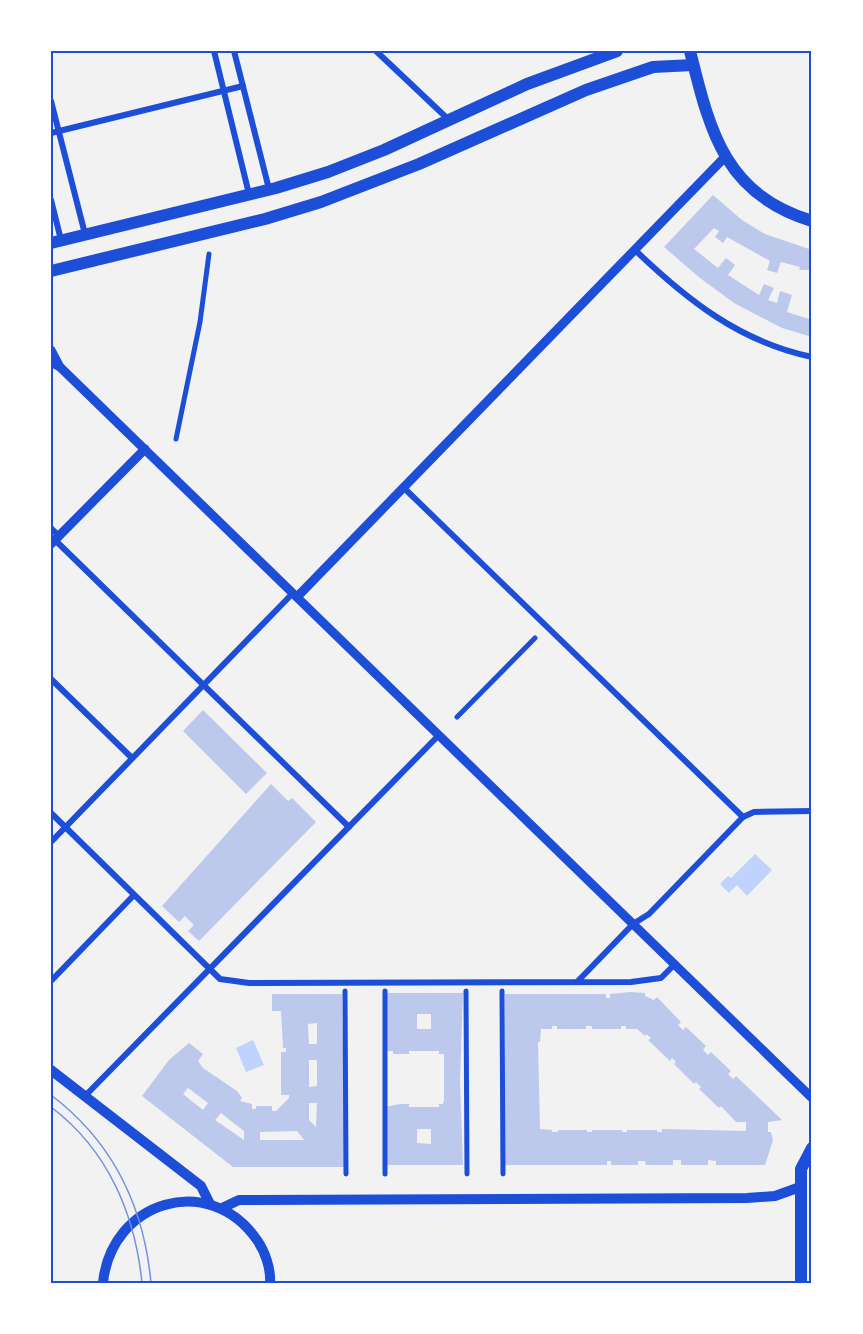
<svg xmlns="http://www.w3.org/2000/svg" width="863" height="1334" font-family="Arial,sans-serif">
<style>
.water{fill:#bfd3fe}
.building{fill:#bdc9ec;fill-rule:evenodd}
.lines{fill:none;stroke-linecap:round;stroke-linejoin:round}
.pedestrian{stroke:#1d4ed8;stroke-width:5}
.minor{stroke:#1d4ed8;stroke-width:6}
.tertiary{stroke:#1d4ed8;stroke-width:9}
.secondary{stroke:#1d4ed8;stroke-width:10}
.primary{stroke:#1d4ed8;stroke-width:12}
.tram{stroke:#7290e2;stroke-width:1.5}
.neatline{fill:none;stroke:#1d4ed8;stroke-width:2}
</style>
<rect width="100%" height="100%" fill="#f2f2f2"/>
<g class="water">
<polygon points="755,854 772,870 747,896 737,885 729,893 720,884 728,876 731,878"/>
<polygon points="253,1040 264,1065 246,1072 236,1048"/>
</g>
<g class="building">
<polygon points="713,195 742,220 765,234 812,250 812,270 799,270 800,267 781,262 777,273 767,270 770,261 727,237 723,243 715,237 719,231 714,228 694,249 718,268 726,258 735,265 728,275 759,295 764,284 774,288 768,300 777,303 780,291 792,295 787,312 812,320 812,337 782,328 734,303 700,278 664,247"/>
<polygon points="203,710 267,773 246,794 183,731"/>
<polygon points="271,784 288,801 292,798 316,822 199,941 188,931 194,925 185,916 179,922 162,906"/>
<path d="M630,992L645,993V996L654,1000L657,997L681,1022L678,1025L683,1030L686,1027L706,1046L703,1050L708,1055L711,1052L731,1071L728,1074L733,1079L736,1076L782,1120L768,1122V1132H771L773,1140L765,1165H716V1161L708,1160V1165H681V1160H673V1165H646L645,1161H638V1165H611V1161H607V1165H505V994H606V998H610V994ZM552,1026H557V1029H586V1026H592V1029H621V1026H626V1029H637L645,1036L646,1034L651,1038L648,1040L670,1061L672,1058L676,1062L674,1064L694,1084L696,1082L701,1087L699,1089L719,1108L721,1106L736,1122H746V1131L662,1129V1132H657V1130H627V1132H622V1130H592V1132H587V1130H558V1132H552V1130L540,1129L538,1042H540L541,1029H552Z"/>
<path d="M385,993H463L460,1081L463,1165H385V1107L400,1104H409V1107H439V1104H443L444,1100V1054H439V1051H409V1054H393V1051H385ZM417,1014H431V1029H417ZM417,1129H431V1144L417,1143Z"/>
<path d="M272,994H342L345,1167H233L142,1096L169,1060L189,1043L203,1054L198,1061L203,1068L237,1091L242,1098L240,1101L252,1104V1109H256V1106H272V1111H276L289,1098V1095H281V1052H286V1048H283L281,1011H272ZM317,1023V1044H309L308,1024ZM309,1060H317V1086L309,1087ZM188,1088L208,1103L203,1110L183,1094ZM309,1103H317L316,1127L309,1120ZM221,1113L244,1131V1140L215,1120ZM297,1131L304,1140H260V1132Z"/>
</g>
<g class="lines">
<g class="pedestrian">
<polyline points="176,439 200,322 209,254"/>
<polyline points="457,717 535,638"/>
<polyline points="345,991 346,1174"/>
<polyline points="385,991 385,1174"/>
<polyline points="466,991 467,1174"/>
<polyline points="502,991 503,1174"/>
</g>
<g class="minor">
<polyline points="214,51 249,194"/>
<polyline points="234,51 269,189"/>
<polyline points="376,51 449,120"/>
<polyline points="51,101 85,234"/>
<polyline points="51,133 243,86"/>
<polyline points="51,200 61,240"/>
<path d="M635,250C687,300 740,342 812,357"/>
<polyline points="403,487 743,817"/>
<polyline points="51,528 59,536"/>
<polyline points="55,540 349,827"/>
<polyline points="51,679 132,758"/>
<polyline points="51,813 220,979 249,983 631,982 661,978 674,965"/>
<polyline points="51,842 293,593"/>
<polyline points="51,981 134,895"/>
<polyline points="578,981 633,924 649,914 743,817 754,812 812,811"/>
<polyline points="85,1096 438,736"/>
</g>
<g class="tertiary">
<polyline points="51,350 60,367"/>
<polyline points="51,362 60,367 812,1098"/>
<polyline points="51,544 145,449"/>
<polyline points="297,597 724,158"/>
</g>
<g class="secondary">
<polyline points="51,1070 201,1186 210,1204"/>
<polyline points="222,1208 239,1200 747,1198 775,1196 800,1187"/>
<path d="M103,1283C111,1201 209,1171 257,1240C265,1251 271,1269 270,1283"/>
</g>
<g class="primary">
<path d="M690,51C710,131 724,194 812,221"/>
<polyline points="51,243 276,188 328,172 384,150 527,84 617,51"/>
<polyline points="51,271 265,219 321,202 419,164 586,90 653,67 693,65"/>
<polyline points="801,1283 801,1169 812,1148"/>
</g>
<g class="tram">
<path d="M51,1095C113,1142 144,1206 151,1283"/>
<path d="M51,1107C108,1150 135,1214 142,1283"/>
</g>
</g>
<rect width="863" height="1334" fill="none" stroke="#ffffff" stroke-width="105"/>
<rect x="52" y="52" width="758" height="1230" class="neatline"/>
</svg>
